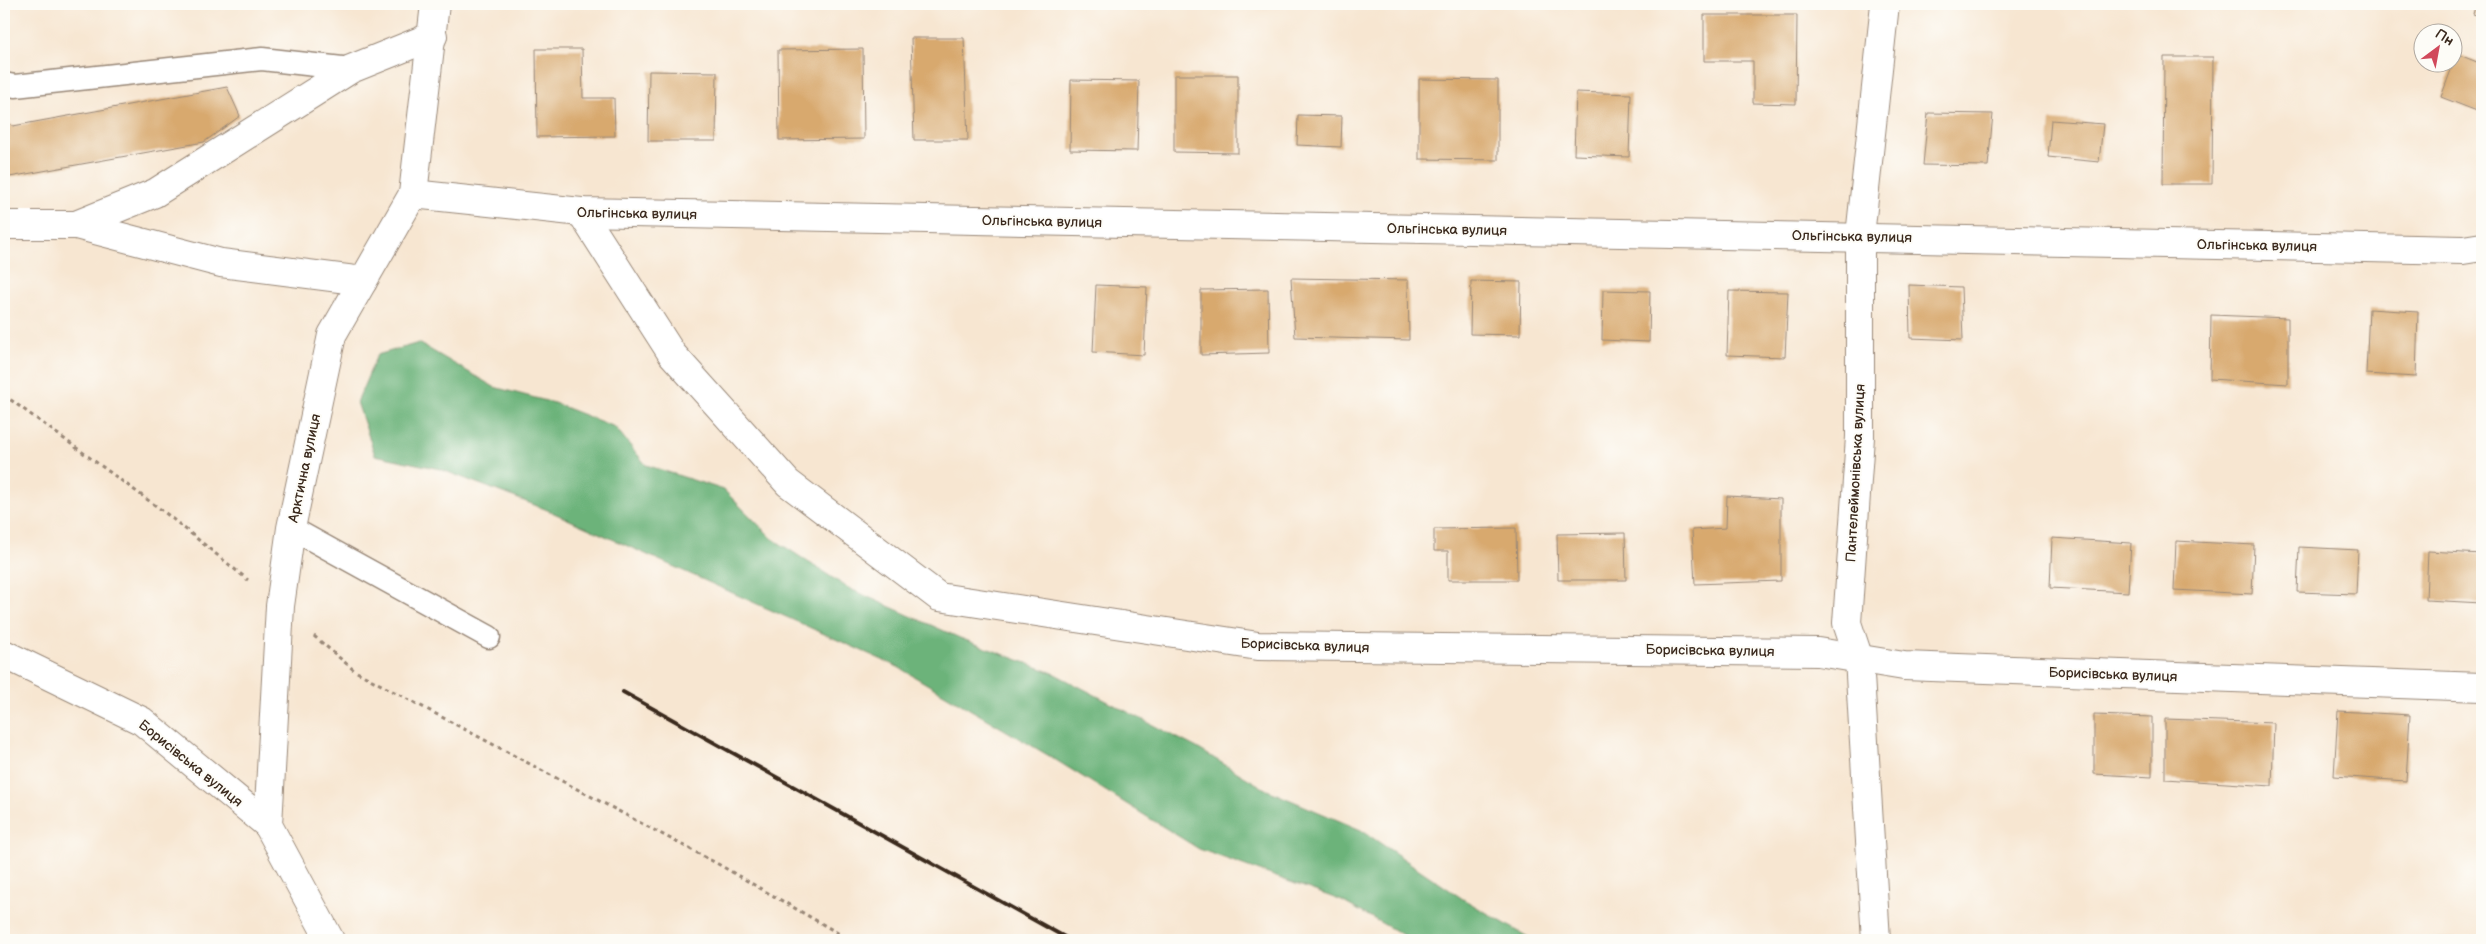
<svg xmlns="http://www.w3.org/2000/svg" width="2486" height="944" font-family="'Balsamiq Sans',sans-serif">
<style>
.forest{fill:#6cb37a;stroke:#546e4c}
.building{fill:#d8a96e}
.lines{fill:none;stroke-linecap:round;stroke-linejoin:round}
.lane-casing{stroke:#998878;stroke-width:25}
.street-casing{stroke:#998878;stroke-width:30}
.path{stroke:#998878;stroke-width:3;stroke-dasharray:4 4;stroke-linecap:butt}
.lane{stroke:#fff;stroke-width:22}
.street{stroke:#fff;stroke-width:28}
.rail{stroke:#3b2a1e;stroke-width:4}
.labels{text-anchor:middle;stroke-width:4;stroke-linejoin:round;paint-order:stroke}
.street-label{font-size:14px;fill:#3b2a1e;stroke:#fdfcf7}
</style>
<rect width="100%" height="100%" fill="#fdfcf7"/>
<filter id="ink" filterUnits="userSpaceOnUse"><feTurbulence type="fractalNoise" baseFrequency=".02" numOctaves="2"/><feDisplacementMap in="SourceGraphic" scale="10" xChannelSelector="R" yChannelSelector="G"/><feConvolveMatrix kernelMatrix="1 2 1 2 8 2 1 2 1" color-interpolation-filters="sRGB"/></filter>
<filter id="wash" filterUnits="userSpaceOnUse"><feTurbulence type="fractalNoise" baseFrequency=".0096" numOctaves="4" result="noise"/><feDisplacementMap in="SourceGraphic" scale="20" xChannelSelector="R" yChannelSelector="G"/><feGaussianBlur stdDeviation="1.12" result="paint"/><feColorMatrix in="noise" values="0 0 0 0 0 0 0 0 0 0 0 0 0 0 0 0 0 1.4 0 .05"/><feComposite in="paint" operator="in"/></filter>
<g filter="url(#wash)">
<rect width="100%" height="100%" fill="#f7e6d1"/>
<polygon class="forest" points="419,343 494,387 554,403 615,427 646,465 724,490 773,539 848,588 960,638 1053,673 1197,748 1267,790 1361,830 1463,899 1533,940 1412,940 1340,900 1199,849 1051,757 898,667 545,509 440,469 375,455 357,402 377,355"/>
<g id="blocks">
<g class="building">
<polygon points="2476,4 2482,4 2482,17 2473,14"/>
<polygon points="1704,15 1797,15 1796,104 1753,103 1753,61 1704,61"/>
<polygon points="911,38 964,38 968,140 914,140"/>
<polygon points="536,49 582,49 583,98 614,98 615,136 537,137"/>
<polygon points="863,49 864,139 779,140 778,50"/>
<polygon points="2457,54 2482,64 2482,113 2441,97"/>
<polygon points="2164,57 2213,57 2212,184 2163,184"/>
<polygon points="649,71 717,72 716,141 648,141"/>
<polygon points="1174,75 1238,75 1238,153 1174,152"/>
<polygon points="1419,79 1498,80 1498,160 1419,159"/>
<polygon points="1071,80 1139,81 1137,151 1070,150"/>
<polygon points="227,87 240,116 204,142 4,178 4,120 13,126"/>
<polygon points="1576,92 1631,94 1629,157 1574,155"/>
<polygon points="1928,113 1993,114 1988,166 1923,165"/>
<polygon points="1298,115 1342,116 1341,147 1297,145"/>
<polygon points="2051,120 2103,124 2099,162 2048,157"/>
<polygon points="1291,278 1408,280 1409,340 1295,337"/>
<polygon points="1471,281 1521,282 1520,335 1470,334"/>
<polygon points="1096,285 1147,287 1144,355 1093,352"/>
<polygon points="1909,285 1961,287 1963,340 1910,338"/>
<polygon points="1268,289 1269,353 1201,355 1201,290"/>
<polygon points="1603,290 1650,291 1649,342 1602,340"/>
<polygon points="1729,291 1788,292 1785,357 1727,355"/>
<polygon points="2369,309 2418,312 2416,377 2366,374"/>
<polygon points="2211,315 2288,318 2288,384 2210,379"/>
<polygon points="1727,496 1781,499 1781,581 1695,584 1692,530 1726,528"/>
<polygon points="1516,528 1517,580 1448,580 1448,551 1434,551 1434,529"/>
<polygon points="1625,533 1626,580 1558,580 1557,534"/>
<polygon points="2052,538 2131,543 2128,592 2050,588"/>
<polygon points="2176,541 2254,545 2252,594 2174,590"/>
<polygon points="2299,547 2358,550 2356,594 2297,592"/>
<polygon points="2428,551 2482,554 2482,603 2426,600"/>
<polygon points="2338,711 2410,715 2406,781 2334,776"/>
<polygon points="2094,715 2152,717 2152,777 2094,774"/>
<polygon points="2165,719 2274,723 2272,786 2165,779"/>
<polygon points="2481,745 2482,745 2482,782 2479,782"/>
<polygon points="2432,938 2460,939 2459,940 2432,940"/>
</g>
</g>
</g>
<g filter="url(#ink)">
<use href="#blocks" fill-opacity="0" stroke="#998878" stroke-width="1"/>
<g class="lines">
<defs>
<g id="lane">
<polyline points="4,84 15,86 262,59 351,69"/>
<polyline points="291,528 489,637"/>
</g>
<g id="street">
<polyline points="413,194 581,212 2463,250 2482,247"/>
<polyline points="581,212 672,354 788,483 939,597 1258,646 1818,652 1904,666 2482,687"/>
<polyline points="4,225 76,225 155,193 351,69 433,36"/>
<polyline points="76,225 221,263 363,281"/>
<polyline points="4,654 142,721 268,825"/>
<polyline points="330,940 268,825 280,606 291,528 332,335 413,194 435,4"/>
<polyline points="1876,940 1859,659 1847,623 1860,437 1860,236 1885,4"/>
</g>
</defs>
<use href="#lane" class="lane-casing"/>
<use href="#street" class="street-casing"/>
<g class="path">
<polyline points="4,395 163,511 248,580"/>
<polyline points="314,636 355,671 718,864 850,940"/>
</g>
<use href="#lane" class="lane"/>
<use href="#street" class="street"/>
<polyline class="rail" points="623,692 1070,940"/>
</g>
</g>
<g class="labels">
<g class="street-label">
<text transform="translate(637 213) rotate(1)" y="5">Ольгінська вулиця</text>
<text transform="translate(1042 221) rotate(1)" y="5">Ольгінська вулиця</text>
<text transform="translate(1447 229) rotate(1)" y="5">Ольгінська вулиця</text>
<text transform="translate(1852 236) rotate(1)" y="5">Ольгінська вулиця</text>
<text transform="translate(2257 245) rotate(1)" y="5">Ольгінська вулиця</text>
<text transform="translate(304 468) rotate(-78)" y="5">Арктична вулиця</text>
<text transform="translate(1855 473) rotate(-87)" y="5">Пантелеймонівська вулиця</text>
<text transform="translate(1305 645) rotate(2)" y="5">Борисівська вулиця</text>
<text transform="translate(1710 650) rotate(1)" y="5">Борисівська вулиця</text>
<text transform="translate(2113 674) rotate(2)" y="5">Борисівська вулиця</text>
<text transform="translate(191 763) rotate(39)" y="5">Борисівська вулиця</text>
</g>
</g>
<rect width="2486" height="944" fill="none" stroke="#fdfcf7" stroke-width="20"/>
<g transform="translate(2438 48) rotate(32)"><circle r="24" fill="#fdfcf7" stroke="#afa8a0"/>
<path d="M0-4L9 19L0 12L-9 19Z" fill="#d1495b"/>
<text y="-8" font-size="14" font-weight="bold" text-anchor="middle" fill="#3b2a1e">Пн</text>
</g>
</svg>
